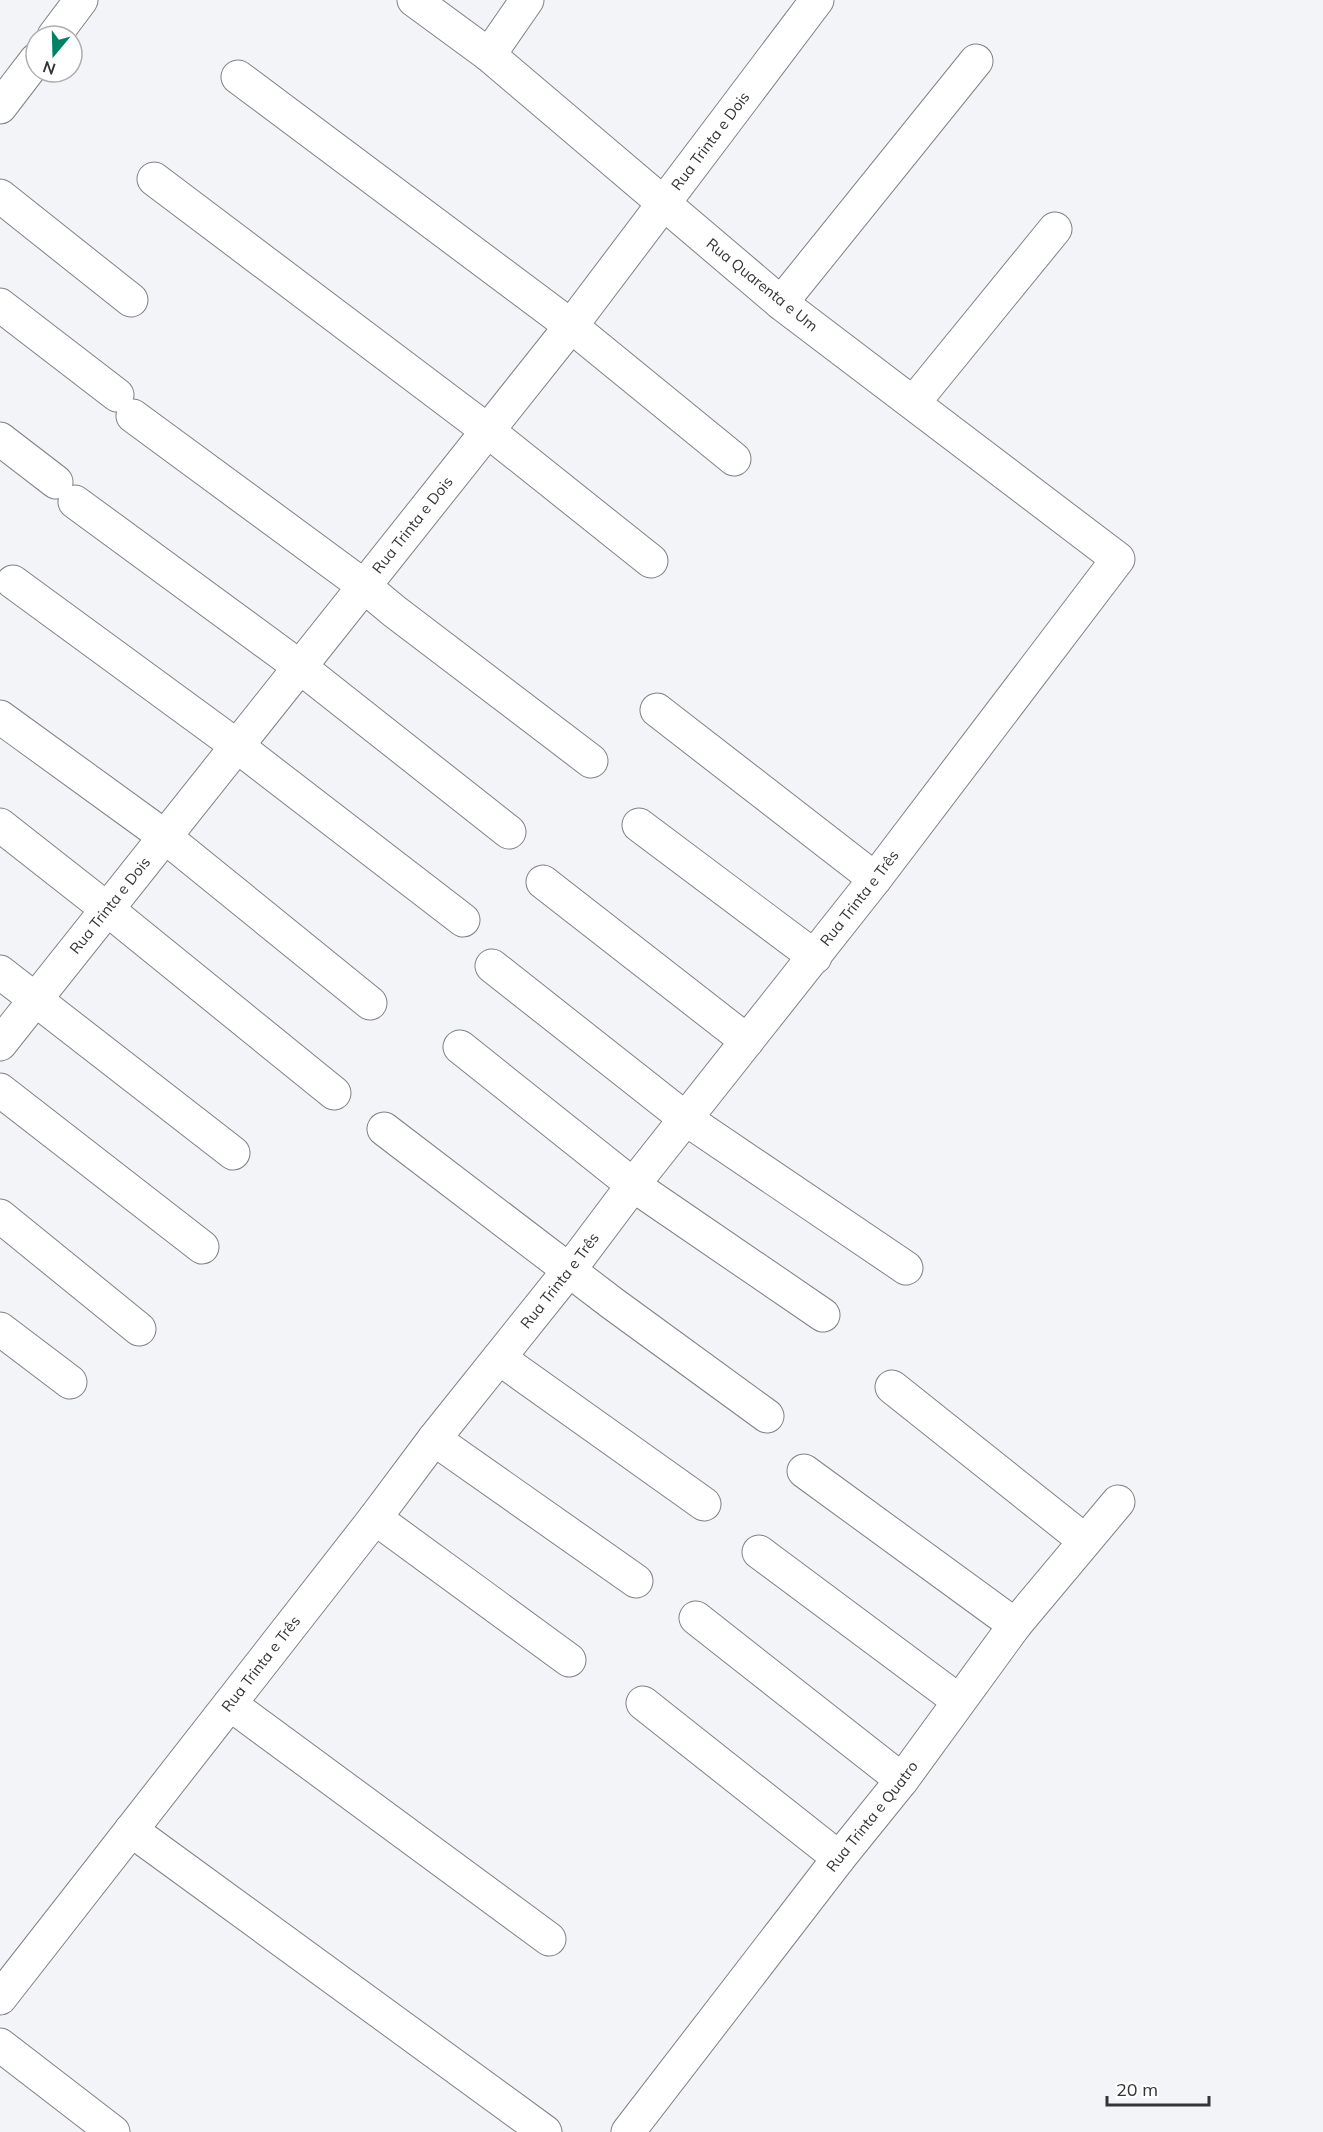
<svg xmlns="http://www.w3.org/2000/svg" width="1323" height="2132" font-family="Mulish,sans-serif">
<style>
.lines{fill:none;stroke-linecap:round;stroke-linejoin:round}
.street-casing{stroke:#808183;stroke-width:35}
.street{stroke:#fff;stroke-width:33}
.labels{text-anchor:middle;stroke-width:6;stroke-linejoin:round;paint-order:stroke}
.street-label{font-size:15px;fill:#343435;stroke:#fff}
</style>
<rect width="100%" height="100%" fill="#f3f4f7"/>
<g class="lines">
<defs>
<g id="street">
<polyline points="54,36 81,0"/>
<polyline points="489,55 527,0"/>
<polyline points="238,77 571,326 734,459"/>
<polyline points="0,107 36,60"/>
<polyline points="154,179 488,431 651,561"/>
<polyline points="0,196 131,300"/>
<polyline points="781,303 976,61"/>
<polyline points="0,305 117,395"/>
<polyline points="914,402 1055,229"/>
<polyline points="133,416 364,586 394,611 591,761"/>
<polyline points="0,439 56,482"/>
<polyline points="75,502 300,667 509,832"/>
<polyline points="13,582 237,746 463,920"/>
<polyline points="657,710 875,879"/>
<polyline points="0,717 164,836 370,1003"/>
<polyline points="0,825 107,909 334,1093"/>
<polyline points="639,825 815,957"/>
<polyline points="543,882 747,1041"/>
<polyline points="492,966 686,1119 906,1268"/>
<polyline points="0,972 233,1153"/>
<path id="s1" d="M0,1044L571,326L817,0"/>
<polyline points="460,1047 633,1185 823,1315"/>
<polyline points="0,1090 202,1247"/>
<polyline points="384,1129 612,1303 767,1416"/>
<polyline points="0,1216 139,1329"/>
<polyline points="0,1329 70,1382"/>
<polyline points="499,1358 704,1504"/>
<polyline points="892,1387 1084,1540"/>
<polyline points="434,1439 636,1581"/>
<polyline points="804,1471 1015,1625"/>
<polyline points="375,1518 569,1660"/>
<polyline points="759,1552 959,1701"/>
<polyline points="696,1618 902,1780"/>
<polyline points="643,1703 839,1858"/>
<polyline points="230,1704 549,1939"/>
<polyline points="131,1830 545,2132"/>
<path id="s2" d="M0,1998L375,1518L434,1439L570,1269L633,1185L875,879L1118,559L781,303L489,55L414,0"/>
<polyline points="0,2045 113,2132"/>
<path id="s3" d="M628,2132L839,1858L902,1780L1015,1625L1118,1502"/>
</g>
</defs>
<use href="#street" class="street-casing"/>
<use href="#street" class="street"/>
</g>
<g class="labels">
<g class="street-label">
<text dy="5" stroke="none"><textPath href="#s1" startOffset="1149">Rua Trinta e Dois</textPath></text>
<text transform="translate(762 285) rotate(39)" y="5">Rua Quarenta e Um</text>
<text dy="5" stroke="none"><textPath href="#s1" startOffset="663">Rua Trinta e Dois</textPath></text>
<text dy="5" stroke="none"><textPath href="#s2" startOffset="1396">Rua Trinta e Três</textPath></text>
<text dy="5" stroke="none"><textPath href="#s1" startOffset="177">Rua Trinta e Dois</textPath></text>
<text dy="5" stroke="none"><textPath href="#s2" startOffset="910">Rua Trinta e Três</textPath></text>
<text dy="5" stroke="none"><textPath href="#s2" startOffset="424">Rua Trinta e Três</textPath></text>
<text dy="5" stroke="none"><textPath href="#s3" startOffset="399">Rua Trinta e Quatro</textPath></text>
</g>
</g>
<g transform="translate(54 54) rotate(199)"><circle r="28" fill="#ffffff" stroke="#aeaeae" stroke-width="1.5"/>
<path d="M0-4.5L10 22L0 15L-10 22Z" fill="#008365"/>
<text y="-9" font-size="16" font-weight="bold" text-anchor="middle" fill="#343435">N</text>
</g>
<path d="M1107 2096v9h102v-9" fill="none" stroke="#343435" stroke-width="3"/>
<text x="1116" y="2096" font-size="18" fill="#343435" stroke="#ffffff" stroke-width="4.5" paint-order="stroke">20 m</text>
</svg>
